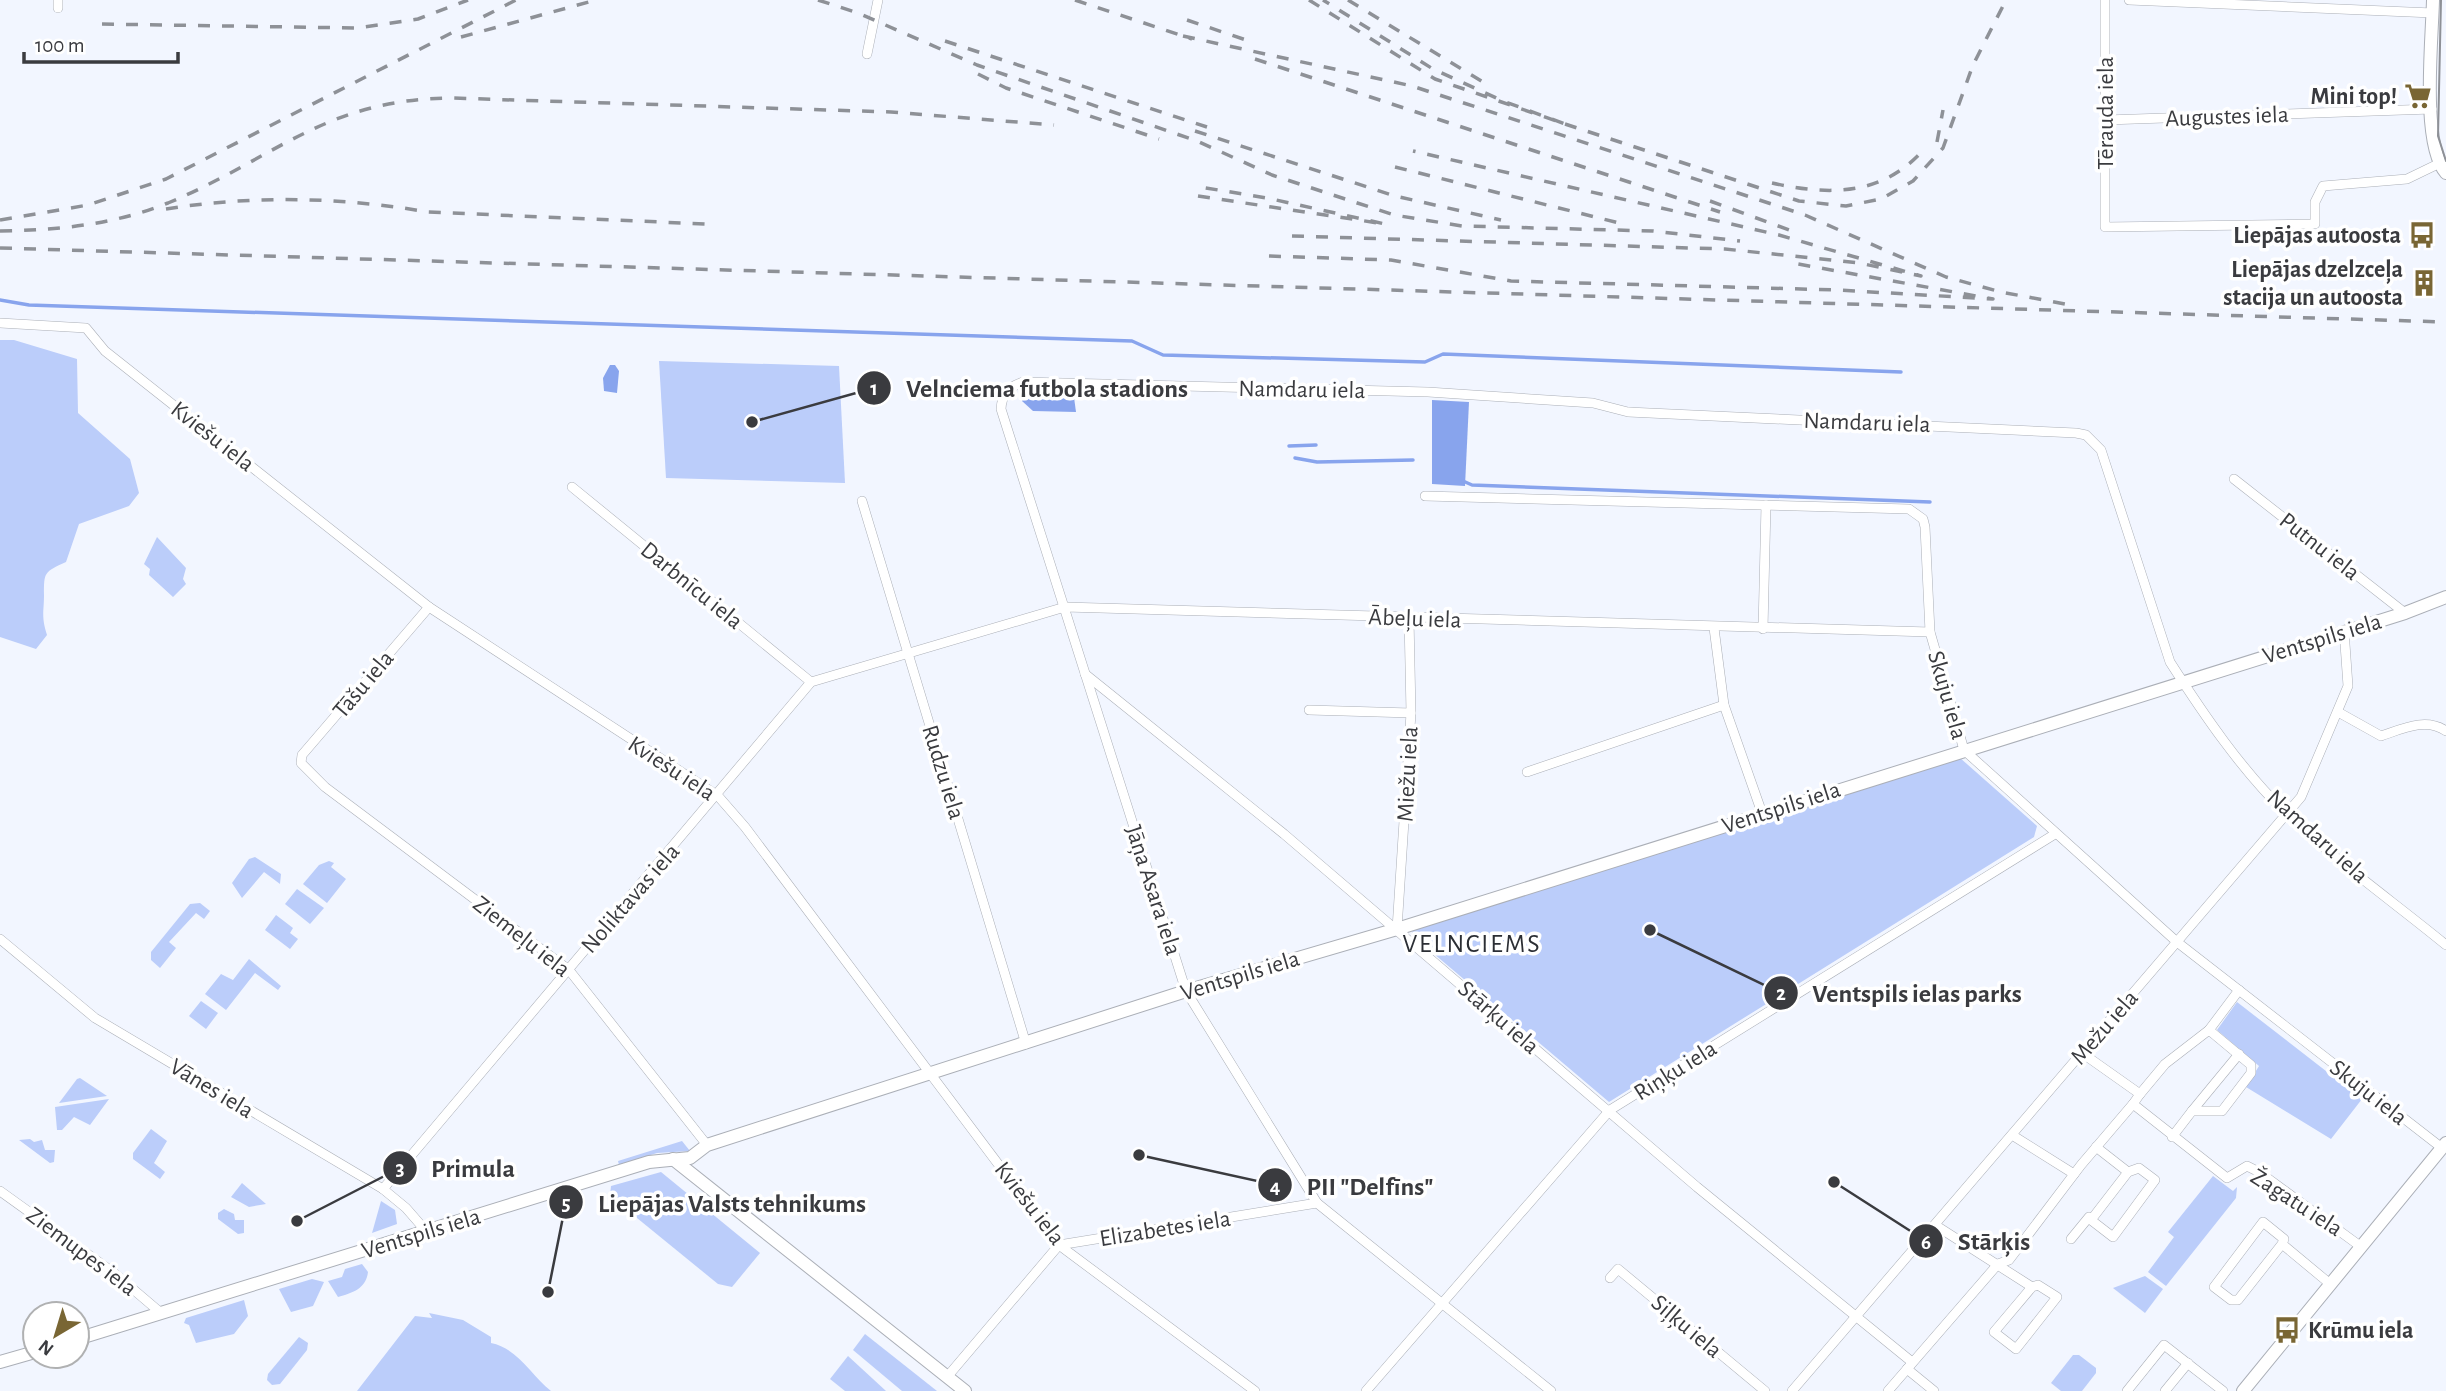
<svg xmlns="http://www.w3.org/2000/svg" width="2446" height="1391" font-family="'Alegreya Sans',sans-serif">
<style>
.green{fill:#bbcdfa}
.water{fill:#88a4ed}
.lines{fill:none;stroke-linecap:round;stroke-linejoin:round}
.stream{stroke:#88a4ed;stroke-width:3.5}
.street-casing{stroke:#abafb7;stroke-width:10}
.secondary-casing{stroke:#abafb7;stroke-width:14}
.street{stroke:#fff;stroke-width:9}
.secondary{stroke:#fff;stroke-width:12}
.tram{stroke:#8e9197;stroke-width:2}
.rail{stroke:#8e9197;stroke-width:3.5;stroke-dasharray:12 12;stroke-linecap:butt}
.labels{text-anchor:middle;stroke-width:7;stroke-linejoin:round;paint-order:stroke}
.poi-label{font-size:24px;font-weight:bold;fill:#3a3b3f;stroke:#fff;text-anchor:end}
.street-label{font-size:24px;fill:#3a3b3f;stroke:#fff}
.neighbourhood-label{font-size:26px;letter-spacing:2px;fill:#2b2e34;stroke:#fff}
.leader{fill:none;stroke:#3a3b3f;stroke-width:2.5}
.callout-dot{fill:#3a3b3f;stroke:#fff;stroke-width:2.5}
.mark-label{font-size:21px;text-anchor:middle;font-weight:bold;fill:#fff}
.callout-label{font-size:26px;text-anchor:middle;font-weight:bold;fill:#3a3b3f;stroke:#fff;stroke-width:7;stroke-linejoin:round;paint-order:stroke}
</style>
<rect width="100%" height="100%" fill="#f2f6ff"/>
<g class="green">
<path d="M0,340H14L77,359L78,413L130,459L139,493L129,506L79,524L66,562C44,572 44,572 44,595C44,612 41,616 47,635L36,649L0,637Z"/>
<polygon points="659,361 839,366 845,483 666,478"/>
<polygon points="157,537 186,568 183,579 186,584 173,597 149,575 150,569 144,564"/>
<polygon points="1959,757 2037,826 2034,837 1609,1102 1414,937 1412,932 1416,928"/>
<polygon points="255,857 281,874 280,884 264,872 242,898 232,883 249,859"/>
<polygon points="329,861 334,863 331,867 346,879 327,903 303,884 319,865"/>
<polygon points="297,889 324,908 310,924 285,904"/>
<polygon points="200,903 210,911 204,919 196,913 169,942 176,948 160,968 151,960 151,952 190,904"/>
<polygon points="276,915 293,928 290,933 298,939 290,949 265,930"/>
<polygon points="249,959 281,986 278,990 255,973 226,1010 205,994 221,974 233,980"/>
<polygon points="201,1001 218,1013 206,1029 189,1016"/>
<polygon points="2237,1002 2362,1099 2331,1139 2246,1087 2259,1066 2217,1030"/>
<polygon points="80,1078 107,1096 59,1103 77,1079"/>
<polygon points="109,1099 90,1125 74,1117 62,1130 57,1130 55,1107"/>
<polygon points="151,1129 167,1141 154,1163 165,1172 160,1179 133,1159 133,1153"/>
<polygon points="30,1139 34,1142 42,1140 45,1150 55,1150 54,1162 50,1163 19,1140"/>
<polygon points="682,1141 690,1151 657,1153 619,1165 618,1161"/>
<polygon points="661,1172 760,1253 732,1287 718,1284 610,1196 611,1186"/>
<polygon points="2213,1176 2233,1191 2237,1187 2236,1198 2166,1286 2148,1272 2174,1237 2168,1232"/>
<polygon points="242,1183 266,1204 249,1207 231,1197"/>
<polygon points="381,1201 395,1210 397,1224 372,1233"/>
<polygon points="224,1209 234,1214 235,1220 244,1220 244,1233 238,1234 218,1219 218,1213"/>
<path d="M362,1264L368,1272C366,1289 352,1293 338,1297L328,1281L342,1277L345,1269Z"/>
<polygon points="2145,1276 2163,1289 2145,1313 2113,1288"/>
<polygon points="312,1279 324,1282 313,1306 291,1312 279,1289"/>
<polygon points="244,1300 248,1316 234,1334 196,1343 189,1325 184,1323 186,1318"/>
<path d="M429,1313L463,1320L491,1337V1343C517,1348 531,1375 551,1391H357L415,1316L432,1318Z"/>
<polygon points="865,1334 937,1391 902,1391 853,1350"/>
<polygon points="299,1337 308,1343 307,1350 280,1384 272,1385 267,1380 268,1374"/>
<polygon points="2073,1355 2079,1355 2096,1368 2096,1373 2082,1391 2061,1391 2051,1383"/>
<polygon points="848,1356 886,1391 845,1391 830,1379"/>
</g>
<g class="water">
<polygon points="610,365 615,365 619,371 617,393 604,391 603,378"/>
<polygon points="1073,390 1076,412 1033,411 1022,401 1024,392"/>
<polygon points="1432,400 1469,402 1465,486 1432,484"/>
</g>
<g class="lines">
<g class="stream">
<polyline points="0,300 29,305 1132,341 1163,355 1425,362 1443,354 1901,372"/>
<polyline points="1289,446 1316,445"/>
<polyline points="1295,458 1317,462 1413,460"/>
<polyline points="1463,481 1472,485 1930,502"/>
</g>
<defs>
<g id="street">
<polyline points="2105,0 2105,227 2315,224 2315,202 2323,186 2407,179 2438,164"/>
<polyline points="2129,0 2433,13"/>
<polyline points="58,8 58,0"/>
<polyline points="867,54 878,0"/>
<polyline points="2106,120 2432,109"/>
<polyline points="0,323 86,328 105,351 429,607 718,796 745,827 1059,1245 1255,1391"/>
<polyline points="2234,479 2405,613"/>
<polyline points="572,487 811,682"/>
<polyline points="1425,496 1909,509 1923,519 1925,527 1930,632 1964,750 2177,942 2442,1148"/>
<polyline points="862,501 1026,1044"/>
<polyline points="429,607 302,755 301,763 325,787 569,970 707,1145"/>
<polyline points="1714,628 1724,705 1762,813"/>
<polyline points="1763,629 1766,505"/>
<polyline points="1085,674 1284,834 1697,1187 1912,1362"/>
<polyline points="1309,710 1411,713"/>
<path d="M2338,712L2381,736C2402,729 2426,717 2446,731"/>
<polyline points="1527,772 1724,705"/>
<polyline points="1397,929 1411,713 1409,618"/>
<polyline points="0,939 95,1018 383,1189 406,1208 426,1231"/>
<polyline points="2209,1030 2239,990"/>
<polyline points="2082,1053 2140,1094 2133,1104 2227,1178 2247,1166 2259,1172 2360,1246"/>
<polyline points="2140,1094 2165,1064 2209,1030 2251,1065 2251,1073 2222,1111 2192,1111 2172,1137"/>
<polyline points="2192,1111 2239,1054"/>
<polyline points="2012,1135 2074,1174"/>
<polyline points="2096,1147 2128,1172"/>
<polyline points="383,1189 811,682 1065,607 1930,632"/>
<polyline points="0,1191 114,1273 161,1313"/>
<polyline points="1935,1225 2032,1287 2038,1285 2057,1297 2016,1349 1994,1332 2032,1287"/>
<polyline points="2071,1239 2089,1217 2091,1220 2113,1237 2155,1180 2139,1168 2128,1172 2091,1220"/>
<polyline points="2282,1244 2284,1239 2263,1222 2214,1287 2231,1300 2238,1300 2282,1244 2329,1283"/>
<polyline points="1610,1278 1618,1269 1765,1391"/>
<polyline points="1907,1369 1934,1391"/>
<polyline points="947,1377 1059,1245 1317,1203"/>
<polyline points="1366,1391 1610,1110 2055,834"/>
<path d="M1551,1391L1317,1203L1186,991L1001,409C1002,393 1009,387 1023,382L1428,392L1593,403L1628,412L2076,433L2086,435L2101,450L2170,662C2204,715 2242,771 2288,815C2334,860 2395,903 2446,945"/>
<polyline points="1792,1391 2301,797 2348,686 2344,630"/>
<polyline points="1888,1391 1998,1264 2009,1260 2081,1165 2133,1104"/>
<polyline points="2127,1391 2164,1345 2223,1391"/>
<polyline points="2165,1391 2188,1363"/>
</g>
<g id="secondary">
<path d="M2433,0C2432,41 2421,144 2446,173"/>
<polyline points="673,1159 965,1391"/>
<polyline points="77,1339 649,1162 690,1158 707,1145 1186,991 1397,929 2405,613 2446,597"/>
<polyline points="0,1362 35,1352"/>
<polyline points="2243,1391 2446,1143"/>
</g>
</defs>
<use href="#street" class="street-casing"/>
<use href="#secondary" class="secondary-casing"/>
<use href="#street" class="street"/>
<use href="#secondary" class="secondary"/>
<polyline class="tram" points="2441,0 2438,136 2446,161"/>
<g class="rail">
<polyline points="818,0 858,13 977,65 1197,141 1272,175 1394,215 1462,226 1653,231 1740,241"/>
<polyline points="1075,0 1192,39"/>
<polyline points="1309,0 1435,79 1565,124 1503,101 1433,69 1323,0"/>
<polyline points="1348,0 1483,82"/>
<polyline points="1187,20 1252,42"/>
<polyline points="102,24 357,28 418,19 468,0"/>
<polyline points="1183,36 1412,86 1805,215 1946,277 2001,292 2065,304"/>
<polyline points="461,37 596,0"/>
<polyline points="945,41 1207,127"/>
<polyline points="1255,59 1720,212"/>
<polyline points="978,74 1006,88 1159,139"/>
<polyline points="1565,124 1799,201 1846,206 1881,199 1913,181 1943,148 1973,65 2006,0"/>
<polyline points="1195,131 1395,196 1501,220"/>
<polyline points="1937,142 1943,110"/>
<polyline points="1395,167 1619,223"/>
<path d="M1772,183C1830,196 1884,196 1925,148"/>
<polyline points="1198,196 1385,224 1267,198 1200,187"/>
<polyline points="1710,201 1792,231"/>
<path d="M166,209C253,195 341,197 428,212L706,224"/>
<polyline points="0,220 88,205 166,179 516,0"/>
<path d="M0,231C58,230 113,225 168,203C274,159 325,99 451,98L891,112L1054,125"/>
<polyline points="1292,236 1725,249 1859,263 1921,276 1779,235 1413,151"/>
<polyline points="0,248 2446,322"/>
<polyline points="1269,256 1391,260 1511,281 1837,290 1993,299 1798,264"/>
</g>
</g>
<defs>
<symbol id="supermarket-bare" viewBox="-9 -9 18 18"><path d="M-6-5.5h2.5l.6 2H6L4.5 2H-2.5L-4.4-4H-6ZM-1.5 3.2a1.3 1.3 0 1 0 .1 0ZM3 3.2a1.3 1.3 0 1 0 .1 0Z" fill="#796634" stroke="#fff" stroke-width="2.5" paint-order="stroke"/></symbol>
<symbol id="bus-bare" viewBox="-9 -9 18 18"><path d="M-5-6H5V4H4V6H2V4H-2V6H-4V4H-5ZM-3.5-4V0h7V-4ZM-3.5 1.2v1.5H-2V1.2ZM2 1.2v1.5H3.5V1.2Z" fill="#796634" stroke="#fff" stroke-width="2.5" paint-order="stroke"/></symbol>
<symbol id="building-bare" viewBox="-9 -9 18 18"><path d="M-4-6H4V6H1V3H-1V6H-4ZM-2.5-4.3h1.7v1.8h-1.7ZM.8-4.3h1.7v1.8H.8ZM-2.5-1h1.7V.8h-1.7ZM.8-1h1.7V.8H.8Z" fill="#796634" stroke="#fff" stroke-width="2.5" paint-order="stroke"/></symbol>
</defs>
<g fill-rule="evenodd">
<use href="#supermarket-bare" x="2399" y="77" width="38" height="38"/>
<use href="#bus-bare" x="2403" y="216" width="38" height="38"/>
<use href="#building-bare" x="2405" y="264" width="38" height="38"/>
<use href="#bus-bare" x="2268" y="1311" width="38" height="38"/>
</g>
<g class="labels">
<g class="poi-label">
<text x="2397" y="104">Mini top!</text>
<text x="2401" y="243">Liepājas autoosta</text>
<text x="2403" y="277">Liepājas dzelzceļa<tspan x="2403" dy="28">stacija un autoosta</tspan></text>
<text x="2308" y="1338" text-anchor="start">Krūmu iela</text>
</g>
<g class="street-label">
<text transform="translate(2105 113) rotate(-90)" y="8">Tērauda iela</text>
<text transform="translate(2227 116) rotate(-2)" y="8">Augustes iela</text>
<text transform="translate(1302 389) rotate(1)" y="8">Namdaru iela</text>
<text transform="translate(1867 422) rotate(2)" y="8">Namdaru iela</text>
<text transform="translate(213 436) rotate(38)" y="8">Kviešu iela</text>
<text transform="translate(2320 546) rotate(38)" y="8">Putnu iela</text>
<text transform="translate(692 585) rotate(39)" y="8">Darbnīcu iela</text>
<text transform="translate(1415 618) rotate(2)" y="8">Ābeļu iela</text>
<text transform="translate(2322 638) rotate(-17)" y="8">Ventspils iela</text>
<text transform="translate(363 684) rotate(-50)" y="8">Tāšu iela</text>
<text transform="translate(1948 695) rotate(74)" y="8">Skuju iela</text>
<text transform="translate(672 768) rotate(33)" y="8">Kviešu iela</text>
<text transform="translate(944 772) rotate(73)" y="8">Rudzu iela</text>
<text transform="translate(1407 774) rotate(-87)" y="8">Miežu iela</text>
<text transform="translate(1781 807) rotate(-18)" y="8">Ventspils iela</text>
<text transform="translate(2318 836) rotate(42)" y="8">Namdaru iela</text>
<text transform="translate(1154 890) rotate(72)" y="8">Jāņa Asara iela</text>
<text transform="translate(630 898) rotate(-49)" y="8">Noliktavas iela</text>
<text transform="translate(522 936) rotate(38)" y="8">Ziemeļu iela</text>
<text transform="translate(1240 975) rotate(-17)" y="8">Ventspils iela</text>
<text transform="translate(1499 1017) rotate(41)" y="8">Stārķu iela</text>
<text transform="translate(2104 1027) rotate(-49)" y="8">Mežu iela</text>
<text transform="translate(1675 1070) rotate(-32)" y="8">Riņķu iela</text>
<text transform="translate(212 1088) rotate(31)" y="8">Vānes iela</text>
<text transform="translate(2369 1092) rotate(38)" y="8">Skuju iela</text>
<text transform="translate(2297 1202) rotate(33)" y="8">Žagatu iela</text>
<text transform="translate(1030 1203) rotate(52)" y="8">Kviešu iela</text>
<text transform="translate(1165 1228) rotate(-9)" y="8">Elizabetes iela</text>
<text transform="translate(421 1233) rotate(-17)" y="8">Ventspils iela</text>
<text transform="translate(82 1251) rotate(37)" y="8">Ziemupes iela</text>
<text transform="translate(1687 1326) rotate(40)" y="8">Siļķu iela</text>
</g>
<g class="neighbourhood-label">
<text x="1472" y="952">VELNCIEMS</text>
</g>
</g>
<path class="leader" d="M752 422L874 388M1650 930L1781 993M297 1221L400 1168M1139 1155L1275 1185M548 1292L566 1202M1834 1182L1926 1241"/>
<g class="callout-dot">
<circle cx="752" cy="422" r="7"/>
<circle cx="1650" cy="930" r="7"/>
<circle cx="297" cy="1221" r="7"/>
<circle cx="1139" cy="1155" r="7"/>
<circle cx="548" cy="1292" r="7"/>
<circle cx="1834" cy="1182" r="7"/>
<circle cx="874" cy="388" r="18"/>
<circle cx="1781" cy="993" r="18"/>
<circle cx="400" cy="1168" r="18"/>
<circle cx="1275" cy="1185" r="18"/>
<circle cx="566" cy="1202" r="18"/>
<circle cx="1926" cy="1241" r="18"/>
</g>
<g class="mark-label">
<text x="874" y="395">1</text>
<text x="1781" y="1000">2</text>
<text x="400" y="1175">3</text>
<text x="1275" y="1193">4</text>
<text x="566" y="1210">5</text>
<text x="1926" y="1249">6</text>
</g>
<g class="callout-label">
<text x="1047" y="397">Velnciema futbola stadions</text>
<text x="1917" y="1002">Ventspils ielas parks</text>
<text x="473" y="1177">Primula</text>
<text x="1370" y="1195">PII "Delfīns"</text>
<text x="732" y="1212">Liepājas Valsts tehnikums</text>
<text x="1994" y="1250">Stārķis</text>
</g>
<g transform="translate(56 1335) rotate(218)"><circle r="33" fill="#ffffff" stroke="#b0b1b2" stroke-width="2"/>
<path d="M0-5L12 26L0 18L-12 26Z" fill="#796634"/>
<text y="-10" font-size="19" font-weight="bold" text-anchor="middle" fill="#3a3b3f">N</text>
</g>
<path d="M24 52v10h154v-10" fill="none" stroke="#3a3b3f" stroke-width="3.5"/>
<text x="35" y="52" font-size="21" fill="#3a3b3f" stroke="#ffffff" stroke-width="5" paint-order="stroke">100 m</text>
</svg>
